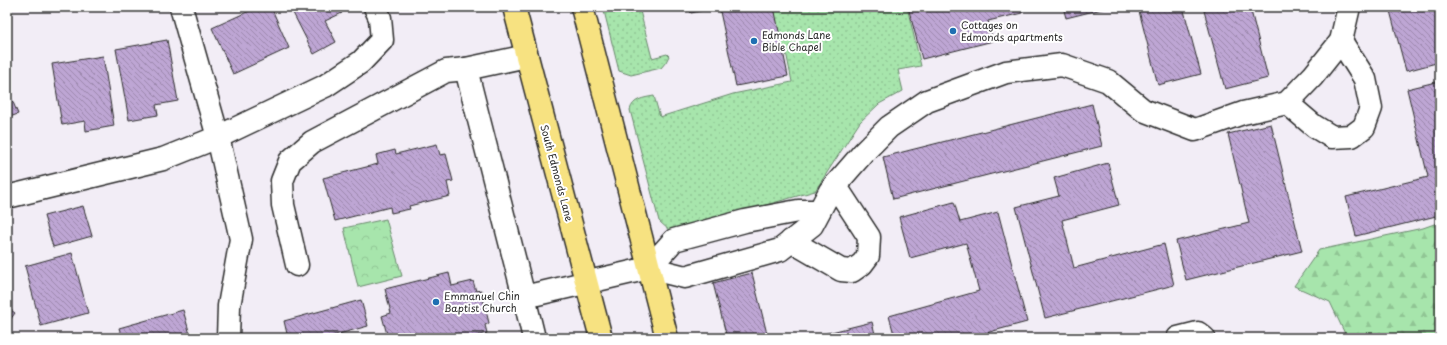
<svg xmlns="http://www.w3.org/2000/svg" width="1447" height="345" font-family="'Playpen Sans',sans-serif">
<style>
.grass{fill:url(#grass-dots);stroke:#69886c}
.forest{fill:url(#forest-firs);stroke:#69886c}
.park{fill:url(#park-crowns);stroke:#69886c}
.building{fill:url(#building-back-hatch);stroke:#2b2b2b}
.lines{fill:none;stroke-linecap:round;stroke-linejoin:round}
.minor-casing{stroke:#2b2b2b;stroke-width:25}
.major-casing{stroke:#2b2b2b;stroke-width:25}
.minor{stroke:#fff;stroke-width:22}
.major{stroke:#f7e281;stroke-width:22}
.poi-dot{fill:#1f6fb2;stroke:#fff;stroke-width:1.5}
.labels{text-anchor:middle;stroke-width:4;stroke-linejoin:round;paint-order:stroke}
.poi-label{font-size:10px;fill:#2b2b2b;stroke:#fff;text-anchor:start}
.street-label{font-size:10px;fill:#2b2b2b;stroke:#fff}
</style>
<defs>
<pattern id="grass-dots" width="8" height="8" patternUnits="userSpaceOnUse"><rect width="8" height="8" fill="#a7e5ac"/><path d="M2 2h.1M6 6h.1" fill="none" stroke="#90c594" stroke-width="1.8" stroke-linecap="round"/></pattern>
<pattern id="forest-firs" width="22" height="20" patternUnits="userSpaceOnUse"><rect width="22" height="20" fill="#a7e5ac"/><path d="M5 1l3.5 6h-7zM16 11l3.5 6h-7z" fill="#90c594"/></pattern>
<pattern id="park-crowns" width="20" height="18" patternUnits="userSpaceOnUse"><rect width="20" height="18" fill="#a7e5ac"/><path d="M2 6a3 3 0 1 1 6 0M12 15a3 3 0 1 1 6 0" fill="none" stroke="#90c594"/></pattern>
<pattern id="building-back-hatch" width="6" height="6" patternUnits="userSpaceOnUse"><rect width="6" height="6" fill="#bea6d4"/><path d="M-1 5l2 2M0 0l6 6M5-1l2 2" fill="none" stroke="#9b87ac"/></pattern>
</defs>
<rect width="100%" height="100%" fill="#f2edf6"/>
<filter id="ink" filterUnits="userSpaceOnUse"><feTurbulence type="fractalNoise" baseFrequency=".025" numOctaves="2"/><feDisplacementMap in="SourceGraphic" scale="8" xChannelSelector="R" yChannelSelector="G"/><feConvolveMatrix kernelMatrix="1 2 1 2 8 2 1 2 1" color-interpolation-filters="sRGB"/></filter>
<g filter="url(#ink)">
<g class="grass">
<polygon points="603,7 639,7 652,58 667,54 669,56 666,62 661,68 631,75 619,71"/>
<path d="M773,7H907L921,66L898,70L903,91L879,104L860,122L815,191L671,232L659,221L630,110C633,99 643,98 654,96L660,117L733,94L792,82L785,47H781Z"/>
</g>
<polygon class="forest" points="1440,222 1440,338 1347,338 1330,302 1294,286 1319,250 1423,228"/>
<polygon class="park" points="386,219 402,276 358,287 344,228"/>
<g class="building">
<polygon points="258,7 271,7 289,48 233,74 212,28"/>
<polygon points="290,7 339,7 342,13 325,21 336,42 314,54"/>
<polygon points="689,7 717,7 691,13"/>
<polygon points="719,7 774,7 788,76 736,86"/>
<polygon points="908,7 1021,7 1022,13 988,21 993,41 922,59"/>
<polygon points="1063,7 1110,7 1066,18"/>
<polygon points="1138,7 1183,7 1201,74 1158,85"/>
<polygon points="1203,7 1250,7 1268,78 1225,89"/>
<polygon points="1389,7 1435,7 1440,27 1440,62 1406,71"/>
<polygon points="167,40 178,101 156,105 158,115 129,120 116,49"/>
<polygon points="103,56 114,126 86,131 85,121 62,125 52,64"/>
<polygon points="1440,81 1440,215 1356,236 1346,197 1428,177 1407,89"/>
<polygon points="7,88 18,114 7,118"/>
<polygon points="1092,104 1102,146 893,199 883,157"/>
<polygon points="1271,124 1302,251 1186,280 1176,241 1249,223 1228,134"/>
<polygon points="437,144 440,155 446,154 453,181 447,182 450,196 409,206 410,209 391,213 390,207 335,221 323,178 378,164 376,155 395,150 396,154"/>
<polygon points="1108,163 1119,205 1062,220 1074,268 1164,244 1174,285 1045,318 1016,207 1059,196 1054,178"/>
<polygon points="954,202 960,222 998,212 1027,322 967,338 895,338 889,316 979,291 966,243 910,258 899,217"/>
<polygon points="83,206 92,236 53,247 44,216"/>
<polygon points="72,253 88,313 41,326 25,266"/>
<polygon points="449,273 452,286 473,281 476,291 481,290 489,323 485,325 487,333 468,338 388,338 382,316 391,313 385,289"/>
<polygon points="752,273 768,338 727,338 713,283"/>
<polygon points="361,300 368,326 324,338 288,338 284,321"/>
<polygon points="7,307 15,313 7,324"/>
<polygon points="183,310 191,338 122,338 119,328"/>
<polygon points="872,322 876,338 807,338"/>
</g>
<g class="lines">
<defs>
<g id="minor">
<polyline points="181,7 218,137 241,239 229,306 228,338"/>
<polyline points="527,56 466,69 524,297 649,268 685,277 780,250 812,225 830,191 864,152 889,127 927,101 1006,72 1062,65 1108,81 1143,110 1195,130 1243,113 1287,103 1313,76 1341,41 1349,7"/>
<polyline points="1287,103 1314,126 1332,137 1352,136 1364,127 1371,108 1365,79 1341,41"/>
<polyline points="7,197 163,159 218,137 325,86 361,62 382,40 380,18 375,7"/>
<polyline points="791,241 841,270 852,271 862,264 868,256 869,237 835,185"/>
<polyline points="297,265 283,205 282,181 290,161 312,142 446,71 466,69"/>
<polyline points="649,268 674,240 745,221 798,211 819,211"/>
<polyline points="524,297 534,338"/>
<polyline points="1178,338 1198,333 1204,338"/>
</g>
<g id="major">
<polyline points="514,7 601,338"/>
<polyline points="582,7 667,338"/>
</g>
</defs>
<use href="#minor" class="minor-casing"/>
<use href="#major" class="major-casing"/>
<use href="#minor" class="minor"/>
<use href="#major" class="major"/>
</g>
</g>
<g class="poi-dot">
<circle cx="953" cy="31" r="4"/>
<circle cx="754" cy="41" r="4"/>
<circle cx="436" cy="302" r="4"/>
</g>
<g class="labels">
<g class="poi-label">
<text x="961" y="29">Cottages on<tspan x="961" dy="12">Edmonds apartments</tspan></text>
<text x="762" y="39">Edmonds Lane<tspan x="762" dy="12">Bible Chapel</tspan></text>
<text x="444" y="300">Emmanuel Chin<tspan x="444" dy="12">Baptist Church</tspan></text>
</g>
<g class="street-label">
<text transform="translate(557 173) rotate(75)" y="4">South Edmonds Lane</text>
</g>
</g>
<rect width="1447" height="345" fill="none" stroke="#fff" stroke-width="24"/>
<rect x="12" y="12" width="1423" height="321" fill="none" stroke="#2b2b2b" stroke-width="1.5" filter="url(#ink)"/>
</svg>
